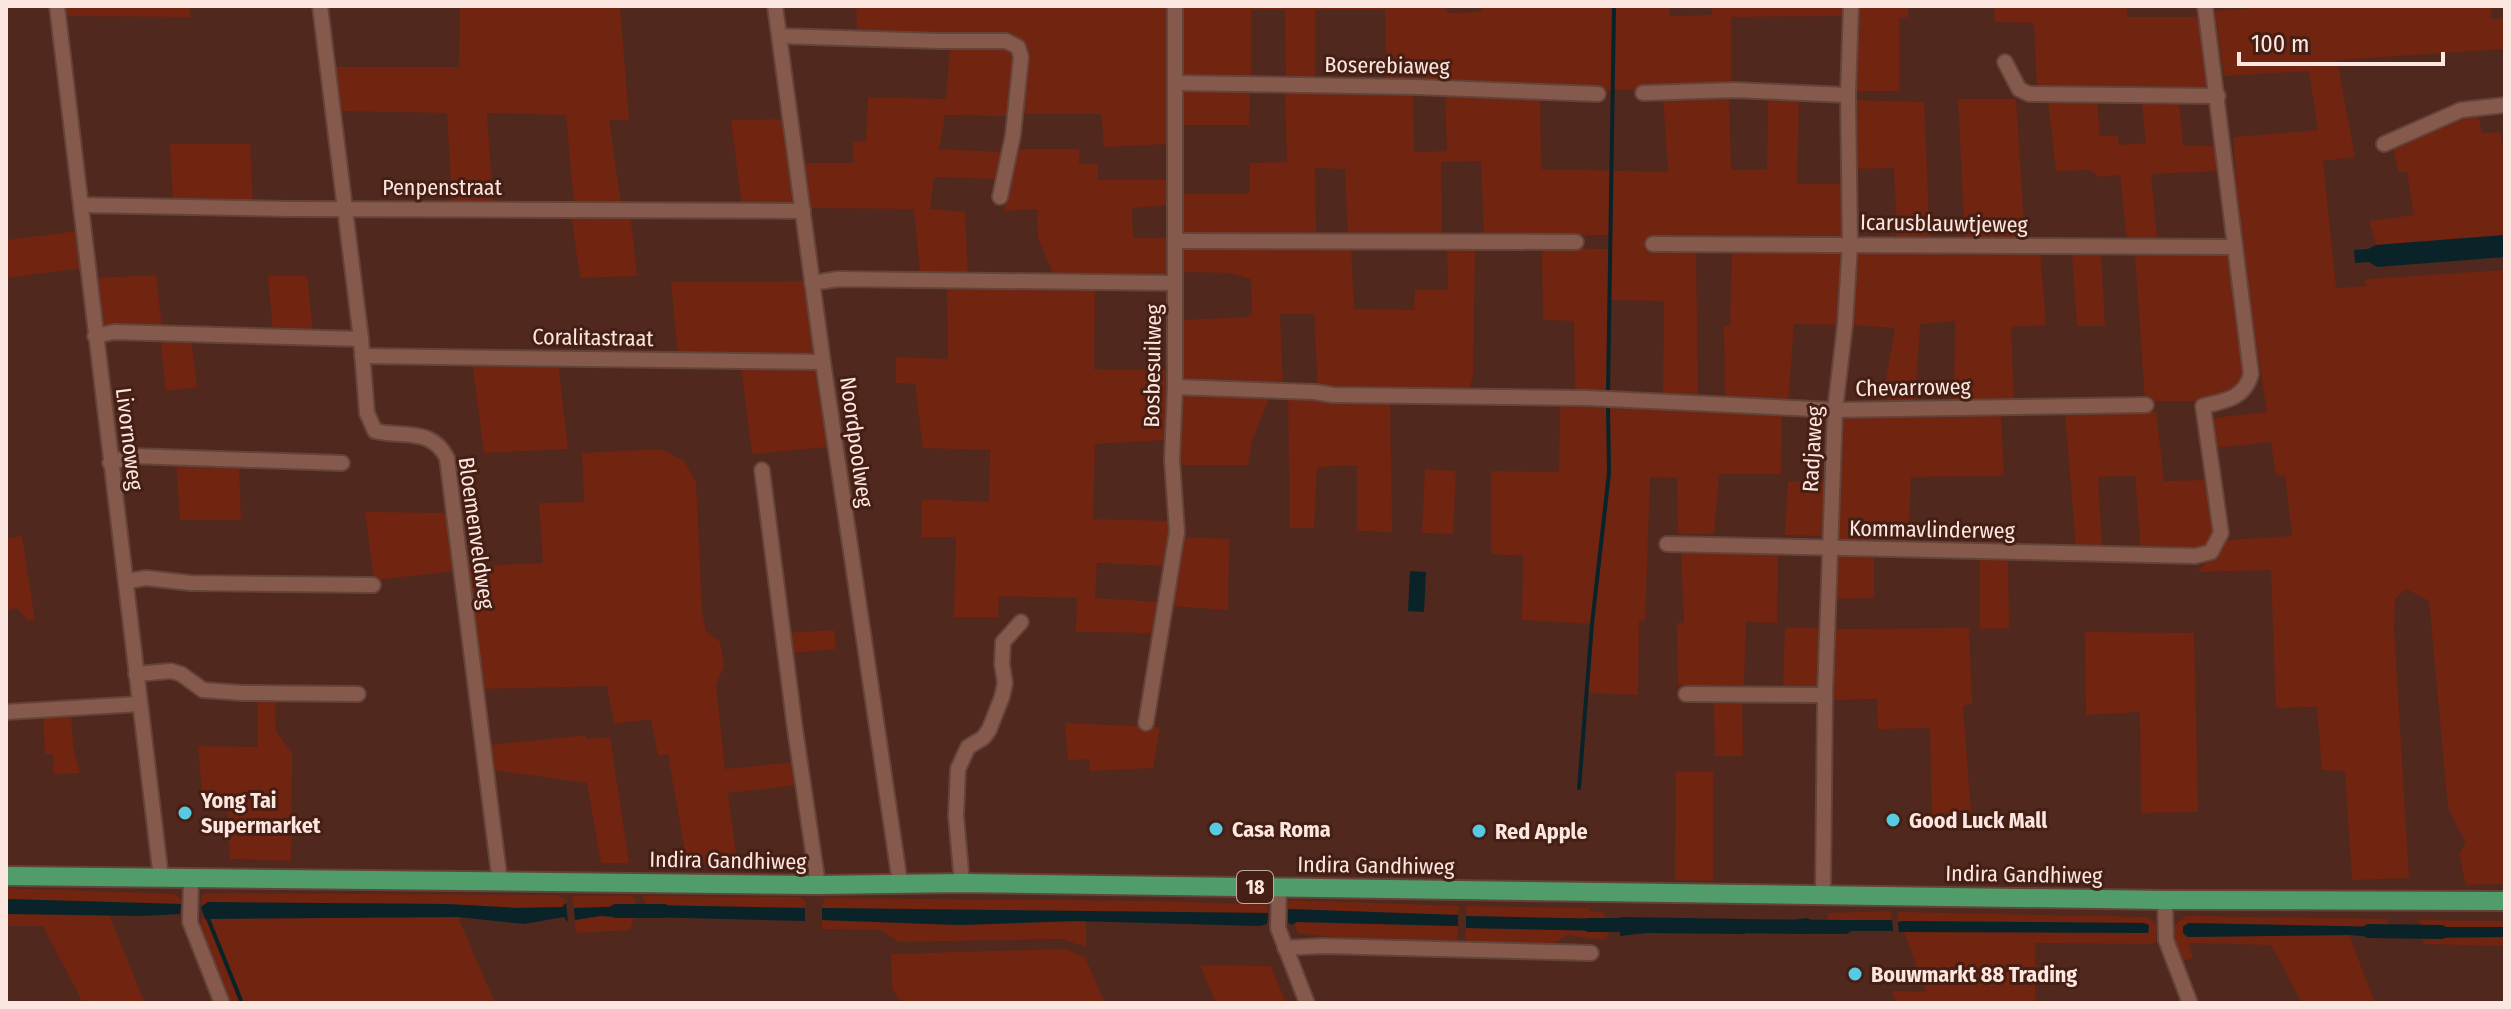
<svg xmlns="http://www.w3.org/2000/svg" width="2511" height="1009" font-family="'Fira Sans Condensed',sans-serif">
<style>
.green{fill:#71240f}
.water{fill:#0a2329}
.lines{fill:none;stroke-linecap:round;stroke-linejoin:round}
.stream{stroke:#0a2329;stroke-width:4}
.canal{stroke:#0a2329;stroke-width:14}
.minor-casing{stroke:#64433a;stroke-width:18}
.major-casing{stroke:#64433a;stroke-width:22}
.minor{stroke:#86594d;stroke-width:14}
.major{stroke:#519d6a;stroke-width:18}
.poi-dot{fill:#58c9e3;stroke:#451e14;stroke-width:3}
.labels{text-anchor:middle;stroke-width:6;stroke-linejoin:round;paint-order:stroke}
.shield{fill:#451e14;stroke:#c5aaa3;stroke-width:2}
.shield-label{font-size:20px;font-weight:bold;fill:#fce6e0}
.street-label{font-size:22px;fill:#fce6e0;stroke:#451e14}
.poi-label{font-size:22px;font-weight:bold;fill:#fce6e0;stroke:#451e14;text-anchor:start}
</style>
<rect width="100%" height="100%" fill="#50281d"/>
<g class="green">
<polygon points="61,6 189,6 191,17 62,16"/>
<polygon points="460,6 620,6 629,120 609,120 621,204 574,203 566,115 487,113 493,203 452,201 447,113 338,111 332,67 459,67"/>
<polygon points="856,6 1168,6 1168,144 1104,147 1101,114 1020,114 1025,47 1018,39 1009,35 857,31"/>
<polygon points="1182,6 1446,6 1447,13 1481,12 1482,6 1669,6 1670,16 1712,15 1712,6 1846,6 1846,16 1731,17 1731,86 1613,90 1386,83 1385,10 1315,10 1315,82 1286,81 1285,10 1251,10 1251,79 1186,77 1182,71"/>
<polygon points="1856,6 1908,6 1908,17 1899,18 1899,91 1853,91"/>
<polygon points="1994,6 2126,6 2128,17 2202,17 2211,93 2037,91 2034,23 1995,22"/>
<polygon points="2278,6 2490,6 2492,19 2505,18 2505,49 2337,60 2355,157 2323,161 2336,288 2366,286 2366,279 2505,270 2505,884 2466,885 2459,854 2466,843 2448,807 2429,601 2406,589 2395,599 2394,629 2409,878 2352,880 2345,771 2322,770 2317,707 2276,708 2271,570 2197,572 2227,540 2292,536 2285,476 2276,475 2271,442 2215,448 2212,418 2267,412 2240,237 2233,137 2318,130 2309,71 2224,76 2215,11"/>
<polygon points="950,46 1001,47 1009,51 1014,62 1007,116 945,115 939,149 1003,152 999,179 934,177 930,209 965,212 968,275 920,275 914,209 810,208 804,163 853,163 853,142 866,141 868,97 946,99"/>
<polygon points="1186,89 1250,91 1249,125 1182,125 1182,92"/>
<polygon points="1285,91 1413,93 1414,152 1447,151 1445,93 1540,97 1541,169 1668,172 1663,95 1729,95 1731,170 1767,169 1768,96 1799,98 1797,184 1844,184 1844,240 1647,239 1647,249 1696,248 1698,398 1663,397 1664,301 1610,300 1608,392 1575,389 1574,321 1543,320 1542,248 1610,249 1611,235 1484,235 1481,161 1441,162 1442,235 1348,237 1345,169 1315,168 1316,234 1182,234 1183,194 1249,194 1250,163 1287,162"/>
<polygon points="1958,99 2016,99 2025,240 1965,241"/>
<polygon points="1853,100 1924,102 1930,240 1897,240 1894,168 1854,169"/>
<polygon points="2048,102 2097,102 2100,136 2118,136 2119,145 2146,143 2142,104 2179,104 2183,145 2215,146 2219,171 2151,174 2157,238 2127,239 2120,175 2099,177 2090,170 2056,171"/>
<polygon points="2465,114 2478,114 2482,133 2500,132 2505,155 2505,235 2376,245 2369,221 2414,215 2407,172 2398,172 2393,144"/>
<polygon points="784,119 792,206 742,207 731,120"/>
<polygon points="170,144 250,144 253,205 173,203"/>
<polygon points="1016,149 1079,149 1079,164 1098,163 1098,180 1170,180 1170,205 1132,208 1133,238 1169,238 1167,268 1164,275 1054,276 1038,237 1037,209 1004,211"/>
<polygon points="571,211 630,212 637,276 580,278"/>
<polygon points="78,231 82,268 6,278 6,240"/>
<polygon points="1181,245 1351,246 1354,309 1414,310 1415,290 1448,290 1447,246 1475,247 1473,377 1468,392 1318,389 1314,314 1280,314 1283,386 1183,382 1179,377 1182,320 1246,317 1252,314 1251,279 1229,273 1181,272"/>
<polygon points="1732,249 1845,250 1840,325 1794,324 1788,402 1725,399 1724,326 1730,326"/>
<polygon points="1854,250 2040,251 2046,325 2011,327 2014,403 1954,404 1955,321 1920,324 1915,401 1882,402 1895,328 1850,325"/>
<polygon points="2218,251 2227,254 2233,262 2246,374 2231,394 2200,401 2145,401 2135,254"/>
<polygon points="2101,254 2105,326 2077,326 2072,255"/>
<polygon points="156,275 162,328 100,329 94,278"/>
<polygon points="268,276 307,276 313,334 273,333"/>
<polygon points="805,281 814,351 812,357 678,356 671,282"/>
<polygon points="947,286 1095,289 1094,369 1166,370 1166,440 1095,444 1093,519 1170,521 1172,535 1165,566 1097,563 1095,598 1158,602 1153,633 1076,632 1077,598 999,596 998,617 954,617 956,537 922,537 922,499 989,502 990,450 923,448 915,384 896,383 896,357 948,359"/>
<polygon points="160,337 191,338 197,387 166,391"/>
<polygon points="472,361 558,362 568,449 484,453"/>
<polygon points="741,365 814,367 818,372 828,447 752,454"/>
<polygon points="1181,392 1270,396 1252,441 1248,465 1179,465"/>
<polygon points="1288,396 1329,401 1390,401 1392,532 1357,531 1357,465 1317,467 1314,528 1290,528"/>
<polygon points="1560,405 1782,416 1781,474 1719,474 1714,534 1678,534 1677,478 1650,477 1645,620 1639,621 1638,695 1587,693 1592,624 1522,620 1523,556 1491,554 1491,471 1559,472"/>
<polygon points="2156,412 2164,481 2208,480 2216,534 2207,548 2191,552 2141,551 2135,476 2098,477 2102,547 2076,547 2065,413"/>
<polygon points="2001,414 2004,476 1911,477 1908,544 1835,544 1840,415"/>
<polygon points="662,449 684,461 696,482 702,612 706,631 720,642 724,667 716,685 725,769 795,762 798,785 728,793 737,862 687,863 668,754 658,756 651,719 614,724 607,686 482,689 468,566 543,563 539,503 584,502 582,453"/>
<polygon points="176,461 239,463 241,520 180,520"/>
<polygon points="1425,469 1456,471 1453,534 1422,533"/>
<polygon points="1788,481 1826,482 1825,536 1785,535"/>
<polygon points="365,512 449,513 457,571 374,580"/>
<polygon points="22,536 35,620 27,620 17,608 6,610 6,538"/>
<polygon points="1183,537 1229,539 1228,610 1170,606"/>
<polygon points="1681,551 1778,552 1777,623 1746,622 1744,685 1678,685 1677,623 1684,623"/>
<polygon points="1835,555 1874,557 1874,598 1834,599"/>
<polygon points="1980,560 2008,560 2009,628 1980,629"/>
<polygon points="1785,627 1823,628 1821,690 1783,689"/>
<polygon points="1969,628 1972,704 1963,706 1971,813 1932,815 1930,728 1878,729 1877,699 1832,700 1834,629"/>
<polygon points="834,630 836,649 788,653 786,633"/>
<polygon points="2085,632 2194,633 2198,812 2141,813 2140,712 2086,715"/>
<polygon points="257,698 275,698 276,731 292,753 291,861 230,859 227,804 203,804 198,746 258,747"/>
<polygon points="1714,702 1742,702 1743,756 1715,756"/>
<polygon points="71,714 73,746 80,773 54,774 53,754 45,754 43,716"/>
<polygon points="1065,723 1160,727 1153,768 1090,771 1090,759 1068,760"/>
<polygon points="586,735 586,739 610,737 629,863 601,863 587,783 494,770 490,745"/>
<polygon points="1676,772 1713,772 1713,881 1675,880"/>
<polygon points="6,888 176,894 182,901 181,904 6,899"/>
<polygon points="207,893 557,895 567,900 562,907 517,908 447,904 208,902 201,907 201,896"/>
<polygon points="575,896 632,896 636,900 634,906 574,908 572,898"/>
<polygon points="642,896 800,897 806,901 805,908 647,905"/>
<polygon points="824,898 1162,901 1267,905 1268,908 1268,913 822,908"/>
<polygon points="1293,900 1459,906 1458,915 1288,909 1288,902"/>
<polygon points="1466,906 1589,908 1589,911 1603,912 1607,919 1466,916"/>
<polygon points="1890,911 1892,920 1827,920 1829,913"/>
<polygon points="1900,912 2149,917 2157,925 2156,942 2151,944 2035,943 2035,1003 1896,1003 1892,991 1926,992 1904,932 2149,932 2149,925 2143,923 1898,922 1897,914"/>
<polygon points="68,913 109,915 145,1003 83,1003 43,926 6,926 6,914"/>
<polygon points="202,914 205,919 458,917 495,1003 228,1003 201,928"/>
<polygon points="600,916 634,918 630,930 578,933 575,929 575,920"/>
<path d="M2187,916L2388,919V927L2188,923L2183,927L2184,936L2188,937L2349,935L2375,1003H2302L2271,945L2188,943L2193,958L2180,962C2174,944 2165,927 2187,916Z"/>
<polygon points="822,920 960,925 1086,921 1086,947 1062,939 899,942 881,930 822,929"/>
<polygon points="2419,920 2505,921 2505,927 2421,927"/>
<polygon points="1297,922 1458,926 1457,945 1427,946 1404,941 1378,942 1298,933 1295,925"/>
<path d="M1466,928L1607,931L1608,934L1603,940L1566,935C1550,954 1493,945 1469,945L1465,936Z"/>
<polygon points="2421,936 2505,937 2505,946 2424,944"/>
<polygon points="1066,949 1085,957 1105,1003 902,1003 892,989 891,954"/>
<polygon points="1200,965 1271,966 1286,1003 1216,1003"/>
</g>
<g class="water">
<polygon points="2505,235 2505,257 2377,267 2369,262 2355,263 2354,250 2368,249 2376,245"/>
<polygon points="1410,571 1426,572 1424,612 1408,611"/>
<polygon points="6,899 181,904 180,914 143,916 6,914"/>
<polygon points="208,902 447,904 517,908 562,907 566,903 568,922 564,917 524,924 458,917 205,919 201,907"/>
<polygon points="647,905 805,908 805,921 647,917"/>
<polygon points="634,906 634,918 600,916 575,920 574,908"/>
<polygon points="822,908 1268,913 1267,924 1260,926 1075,921 960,925 822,920"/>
<polygon points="1288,909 1458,915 1458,926 1297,922 1291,925 1288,922"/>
<polygon points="1466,916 1607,919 1607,931 1466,928"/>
<polygon points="1620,917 1746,919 1745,934 1646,933 1620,936"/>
<polygon points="1807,918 1811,920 1811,934 1760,933 1761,920 1787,921"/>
<polygon points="1827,920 1892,920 1893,931 1828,931"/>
<polygon points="1902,921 2143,923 2149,925 2148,933 1899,932 1898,922"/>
<polygon points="2188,923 2388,927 2388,938 2349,935 2188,937 2183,933 2183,927"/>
<polygon points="2421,927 2505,927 2505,937 2424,938 2421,936"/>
</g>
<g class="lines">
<g class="stream">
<polyline points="1608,392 1614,6"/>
<polyline points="1579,788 1592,624 1609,473 1608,406"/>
<polyline points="207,916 242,1003"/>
</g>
<g class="canal">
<polyline points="616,911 664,911"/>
<polyline points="1589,925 1637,925"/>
<polyline points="1729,926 1845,927"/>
<polyline points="2369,931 2441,932"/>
</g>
<defs>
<g id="minor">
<polyline points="57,6 161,878"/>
<path d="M320,6L361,339L367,413L375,431C404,438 431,427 447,458L500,882"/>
<polyline points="775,6 823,362 900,883"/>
<polyline points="779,36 939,41 1006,41 1018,47 1021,57 1013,135 1000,197"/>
<polyline points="2005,62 2019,89 2029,94 2218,96"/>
<polyline points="1175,83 1416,87 1598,94"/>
<polyline points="1643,93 1734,90 1848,95"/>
<polyline points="2384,144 2461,110 2505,105"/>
<polyline points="81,205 289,209 803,211"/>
<polyline points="1176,241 1576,242"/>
<polyline points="1653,244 2235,247"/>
<polyline points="812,283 838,279 1175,283"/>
<polyline points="95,336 114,332 361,339"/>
<polyline points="362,356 823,362"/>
<polyline points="1175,387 1315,392 1333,395 1587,398 1835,410 2146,405"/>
<polyline points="110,463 132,456 342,463"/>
<polyline points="762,470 795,729 818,885"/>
<path d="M1667,544L2195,556L2211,552L2221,533L2203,406C2225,401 2245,398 2251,374L2205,6"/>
<polyline points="127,581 146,578 191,583 373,585"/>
<polyline points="136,674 171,671 181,674 203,690 243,693 358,694"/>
<polyline points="1686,694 1825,695"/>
<polyline points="6,712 139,704"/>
<polyline points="1146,723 1177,532 1172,460 1175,387 1175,6"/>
<polyline points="191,879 190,922 222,1003"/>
<polyline points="962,883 956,816 958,769 968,747 983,738 989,730 1002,697 1005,683 1002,664 1003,642 1021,622"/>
<polyline points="1279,888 1278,928 1307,1003"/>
<polyline points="1823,894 1825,695 1835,410 1845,325 1850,244 1848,95 1851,6"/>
<polyline points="2165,900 2166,940 2190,1003"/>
<polyline points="1285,948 1323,946 1591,953"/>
</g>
<polyline id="major" points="6,876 818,885 962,883 2165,900 2505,901"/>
</defs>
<use href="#minor" class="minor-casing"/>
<use href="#major" class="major-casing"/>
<use href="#minor" class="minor"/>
<use href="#major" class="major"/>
</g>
<g class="poi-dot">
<circle cx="185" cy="813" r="8"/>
<circle cx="1893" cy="820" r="8"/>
<circle cx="1216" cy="829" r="8"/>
<circle cx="1479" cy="831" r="8"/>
<circle cx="1855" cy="974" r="8"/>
</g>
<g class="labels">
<rect class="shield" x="1237" y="871" width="36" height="32" rx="6"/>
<g class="shield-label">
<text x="1255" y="894">18</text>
</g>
<g class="street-label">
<text transform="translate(1387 65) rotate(1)" y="8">Boserebiaweg</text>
<text x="442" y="195">Penpenstraat</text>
<text transform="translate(1944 223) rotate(1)" y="8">Icarusblauwtjeweg</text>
<text transform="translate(593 337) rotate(1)" y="8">Coralitastraat</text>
<text transform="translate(1152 366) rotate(-89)" y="8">Bosbesuilweg</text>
<text transform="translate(1913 387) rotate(-1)" y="8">Chevarroweg</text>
<text transform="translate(130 439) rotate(83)" y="8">Livornoweg</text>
<text transform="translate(857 442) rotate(82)" y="8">Noordpoolweg</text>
<text transform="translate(1812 449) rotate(-87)" y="8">Radjaweg</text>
<text transform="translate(1932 529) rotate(1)" y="8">Kommavlinderweg</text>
<text transform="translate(477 533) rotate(82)" y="8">Bloemenveldweg</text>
<text transform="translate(728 860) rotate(1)" y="8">Indira Gandhiweg</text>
<text transform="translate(1376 865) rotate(1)" y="8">Indira Gandhiweg</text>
<text transform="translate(2024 874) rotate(1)" y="8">Indira Gandhiweg</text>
</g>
<g class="poi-label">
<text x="201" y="808">Yong Tai<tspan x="201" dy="25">Supermarket</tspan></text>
<text x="1909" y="828">Good Luck Mall</text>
<text x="1232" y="837">Casa Roma</text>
<text x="1495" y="839">Red Apple</text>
<text x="1871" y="982">Bouwmarkt 88 Trading</text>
</g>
</g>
<rect width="2511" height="1009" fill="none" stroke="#fce6e0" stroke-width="16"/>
<path d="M2239 52v12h204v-12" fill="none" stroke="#fce6e0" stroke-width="4"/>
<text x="2251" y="52" font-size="24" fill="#fce6e0" stroke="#451e14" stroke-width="6" paint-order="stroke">100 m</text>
</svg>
